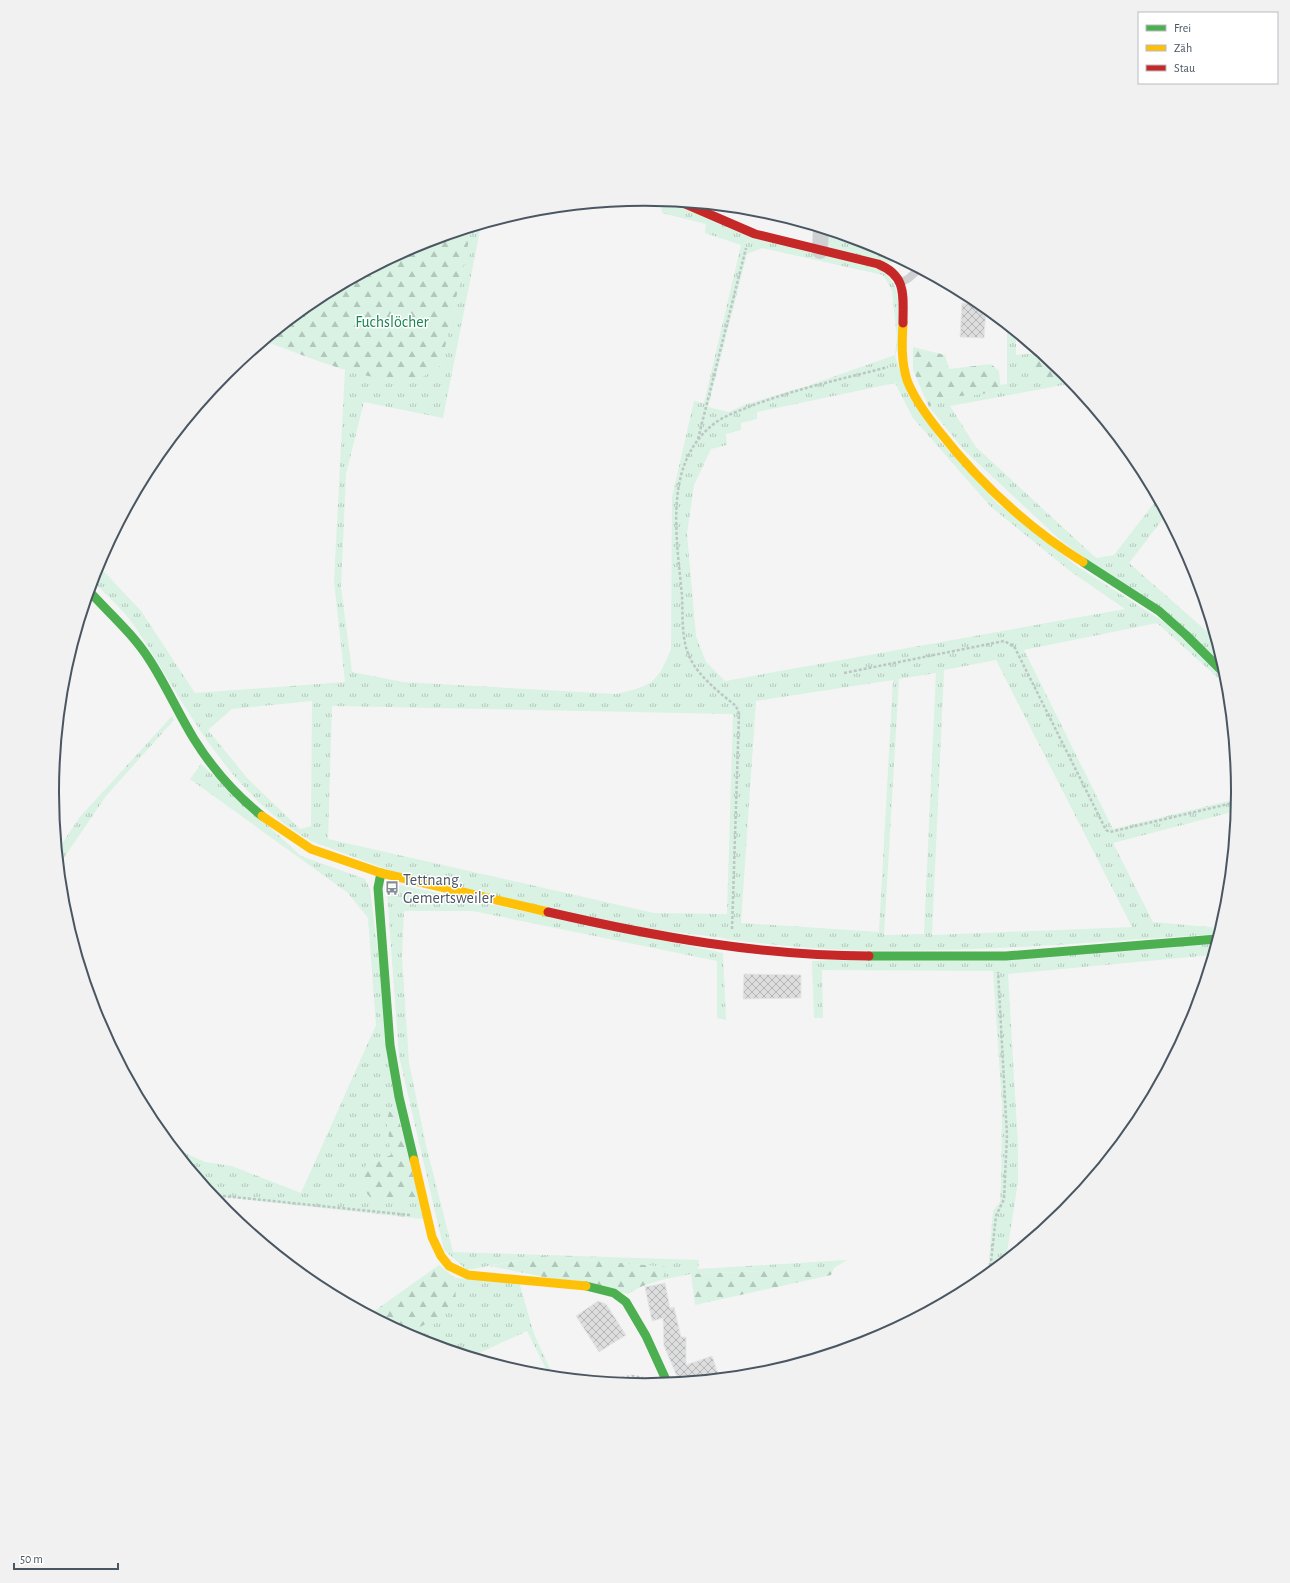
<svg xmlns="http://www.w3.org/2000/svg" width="1290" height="1583" font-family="'Alegreya Sans',sans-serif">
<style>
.grass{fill:url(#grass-tufts);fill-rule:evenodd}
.forest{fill:url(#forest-firs)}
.building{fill:url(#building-cross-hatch);stroke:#e5e6e7}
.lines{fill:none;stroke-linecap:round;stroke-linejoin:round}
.path{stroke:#bcc7c4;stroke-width:2.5;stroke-dasharray:3 2;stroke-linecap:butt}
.lane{stroke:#ced0d2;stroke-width:8}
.street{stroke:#ced0d2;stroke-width:16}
.fast{stroke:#4caf50;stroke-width:9}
.slow{stroke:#ffc107;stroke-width:9}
.jam{stroke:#c62828;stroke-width:9}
.labels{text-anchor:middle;stroke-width:3;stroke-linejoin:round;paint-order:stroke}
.park-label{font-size:16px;fill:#17864f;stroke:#fff}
.poi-label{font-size:16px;fill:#4a5661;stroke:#fff;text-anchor:start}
.rim{fill:none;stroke:#4a5661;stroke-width:2}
</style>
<defs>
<pattern id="grass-tufts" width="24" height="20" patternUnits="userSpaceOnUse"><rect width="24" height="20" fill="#d9f2e3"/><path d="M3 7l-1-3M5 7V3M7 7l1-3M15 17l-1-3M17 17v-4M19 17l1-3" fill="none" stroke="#b2c7bb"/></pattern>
<pattern id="forest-firs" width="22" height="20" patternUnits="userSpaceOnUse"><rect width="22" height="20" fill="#d9f2e3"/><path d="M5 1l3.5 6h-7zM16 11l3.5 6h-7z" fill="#b2c7bb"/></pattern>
<pattern id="building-cross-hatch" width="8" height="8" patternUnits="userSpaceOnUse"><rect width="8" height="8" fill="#ddddde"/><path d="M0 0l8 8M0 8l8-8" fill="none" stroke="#b5b6b7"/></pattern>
</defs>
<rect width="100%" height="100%" fill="#f4f4f4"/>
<g class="grass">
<path d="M642,199L674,201L764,239L881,270C887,275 892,280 895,287C900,300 902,344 895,356L908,395L941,442L998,504L1078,567L1183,634L1227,681L1228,687L1157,623L1024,650L1113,829L1237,799L1236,811L1113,843L1153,922L1220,928L1219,934C1089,942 958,955 827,949C793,947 759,943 725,939L724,938L657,930L599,920L397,873L311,841C244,803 205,740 166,676C153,656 142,634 126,615C116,603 103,592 92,580L97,564L141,611L195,693L345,682L334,581L345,370L394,380L418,379L441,365L472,227L481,225L443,418L364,402L346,474L341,587L352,672L403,682L616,694C651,686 657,684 671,649L672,497L694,401L704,403L741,245L705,233L706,224L662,213L661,204ZM762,248L883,275L892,290L897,338L895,355L807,386L744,405L729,412L708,407L747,254ZM895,383L913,418L991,507L1070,571L1125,609L725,681L706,662L696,636L687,534L694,485L711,449L727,445L726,434L741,430V423L757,419V412ZM996,660L1132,927L932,935L944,670ZM936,673L924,934L884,935L899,679ZM893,680L879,932L741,923L756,701ZM312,701L311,826L300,829L248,779L208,730L232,709ZM332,706L733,714L727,914L654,913L328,839Z"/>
<polygon points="825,229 872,244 895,256 891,263 831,248 824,237"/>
<polygon points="1007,325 1016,332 1016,355 1041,353 1046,357 1029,358 1032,379 1070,379 1074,383 950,406 976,447 1096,558 1114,555 1158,498 1166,515 1129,563 1211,635 1216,639 1223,664 1058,538 964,450 929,407 941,398 1001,392 1000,385 1007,384"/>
<polygon points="172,716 174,720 106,796 59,865 58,850 79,818"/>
<polygon points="201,764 301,856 365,879 370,889 398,1116 389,1112 387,1122 391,1155 366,1165 362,1188 368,1193 419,1199 423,1219 214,1196 174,1148 205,1162 232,1166 301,1193 376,1025 368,918 348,893 190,779"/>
<polygon points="395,884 723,953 726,1020 717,1018 717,961 473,911 404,911 402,958 409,1063 426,1145 453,1252 699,1260 698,1269 847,1260 834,1268 691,1274 661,1280 666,1267 539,1256 467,1270 444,1250 399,1056 387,891"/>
<polygon points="1215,944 1212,955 1008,974 1018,1146 1018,1182 1006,1259 988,1273 993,1211 1000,1202 1001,1184 1002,1105 993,971 822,970 823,1018 814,1018 812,961"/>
<polygon points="455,1278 519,1282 534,1334 553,1375 549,1375 527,1331 473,1356 418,1339 400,1330 418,1328"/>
</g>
<g class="forest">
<path d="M472,227L441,365C434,369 425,377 417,379C379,388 301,354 264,341L316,298L418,244Z"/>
<polygon points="913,347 945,355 949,369 991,364 999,371 1001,392 941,398 929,407 913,370"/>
<polygon points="1046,357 1070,379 1032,379 1028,358"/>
<polygon points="389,1111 398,1116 419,1199 370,1197 362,1188 359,1181 366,1165 391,1155 387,1122"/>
<polygon points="539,1256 667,1267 661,1280 640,1287 628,1294 490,1266"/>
<polygon points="439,1265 455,1278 456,1308 418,1328 400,1330 370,1314"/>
<polygon points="834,1268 831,1275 695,1305 691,1274"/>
</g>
<g class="building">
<polygon points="962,303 982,305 986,308 984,338 960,337"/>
<polygon points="744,974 801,975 801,998 743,999"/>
<polygon points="665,1283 670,1308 674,1307 681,1337 686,1337 686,1365 712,1356 719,1377 679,1381 664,1346 663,1318 652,1321 645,1287"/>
<polygon points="598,1301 606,1304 626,1335 599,1352 576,1316"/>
</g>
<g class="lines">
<g class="path">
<polyline points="698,439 746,248"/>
<polyline points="844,673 1004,641 1014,646 1106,830 1110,832 1237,802"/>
<path d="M732,929L739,714L736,706C720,693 699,677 690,658C681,640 683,615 682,596C677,538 662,463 715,423C726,415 739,411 751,406C795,389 842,379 888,367"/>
<polyline points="213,1195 410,1215"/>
<polyline points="990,1271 996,1216 1004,1199 1007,1135 998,972"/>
<polyline points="607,1381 632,1376 643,1378"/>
</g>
<polyline class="lane" points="902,282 909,278 919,269"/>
<polyline class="street" points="820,251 821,228"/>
<g class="fast">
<polyline points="1083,562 1159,611 1186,635 1227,676"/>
<path d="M89,591C109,613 133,634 149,659C166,685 178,713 194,739C212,768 236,795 262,816"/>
<polyline points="381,873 378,888 390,1045 399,1097 414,1160"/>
<polyline points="869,956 1006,956 1217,939"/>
<polyline points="586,1286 614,1293 626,1302 646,1336 667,1382"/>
</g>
<g class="slow">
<path d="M903,323C902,342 901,361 907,380C914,399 927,416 939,431C979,482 1028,528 1083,562"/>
<polyline points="262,816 311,849 381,873 548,912"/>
<polyline points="414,1160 432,1237 441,1256 449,1266 468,1275 586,1286"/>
</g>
<g class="jam">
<path d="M681,202L755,234L878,264C907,276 903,295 903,323"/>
<path d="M548,912C652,936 761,956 869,956"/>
</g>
</g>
<defs>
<symbol id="bus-bare" viewBox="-9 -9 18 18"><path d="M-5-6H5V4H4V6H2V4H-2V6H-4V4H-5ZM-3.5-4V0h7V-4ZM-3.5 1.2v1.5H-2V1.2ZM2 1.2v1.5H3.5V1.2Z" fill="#868d94" stroke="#fff" stroke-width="2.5" paint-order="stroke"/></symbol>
</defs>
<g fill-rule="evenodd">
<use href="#bus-bare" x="382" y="878" width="20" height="20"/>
</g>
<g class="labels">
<g class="park-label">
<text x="392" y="327">Fuchslöcher</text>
</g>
<g class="poi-label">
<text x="403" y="885">Tettnang,<tspan x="403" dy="18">Gemertsweiler</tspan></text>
</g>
</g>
<path d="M0 0H1290V1583H0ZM59 792a586 586 0 1 1 1172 0a586 586 0 1 1-1172 0Z" fill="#f1f1f2" fill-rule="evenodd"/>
<path class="rim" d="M59 792a586 586 0 1 1 1172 0a586 586 0 1 1-1172 0Z"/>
<rect x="1138" y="12" width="140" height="72" fill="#ffffff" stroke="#b7bbc0"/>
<rect x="1146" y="25" width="20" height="6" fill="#4caf50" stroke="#b7bbc0"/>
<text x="1174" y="32" font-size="12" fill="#4a5661">Frei</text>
<rect x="1146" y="45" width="20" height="6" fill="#ffc107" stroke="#b7bbc0"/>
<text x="1174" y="52" font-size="12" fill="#4a5661">Zäh</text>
<rect x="1146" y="65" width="20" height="6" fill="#c62828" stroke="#b7bbc0"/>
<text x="1174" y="72" font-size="12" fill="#4a5661">Stau</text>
<path d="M14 1563v6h104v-6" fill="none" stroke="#4a5661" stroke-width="2"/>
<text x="20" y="1563" font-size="12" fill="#4a5661" stroke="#ffffff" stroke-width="3" paint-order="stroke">50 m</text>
</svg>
